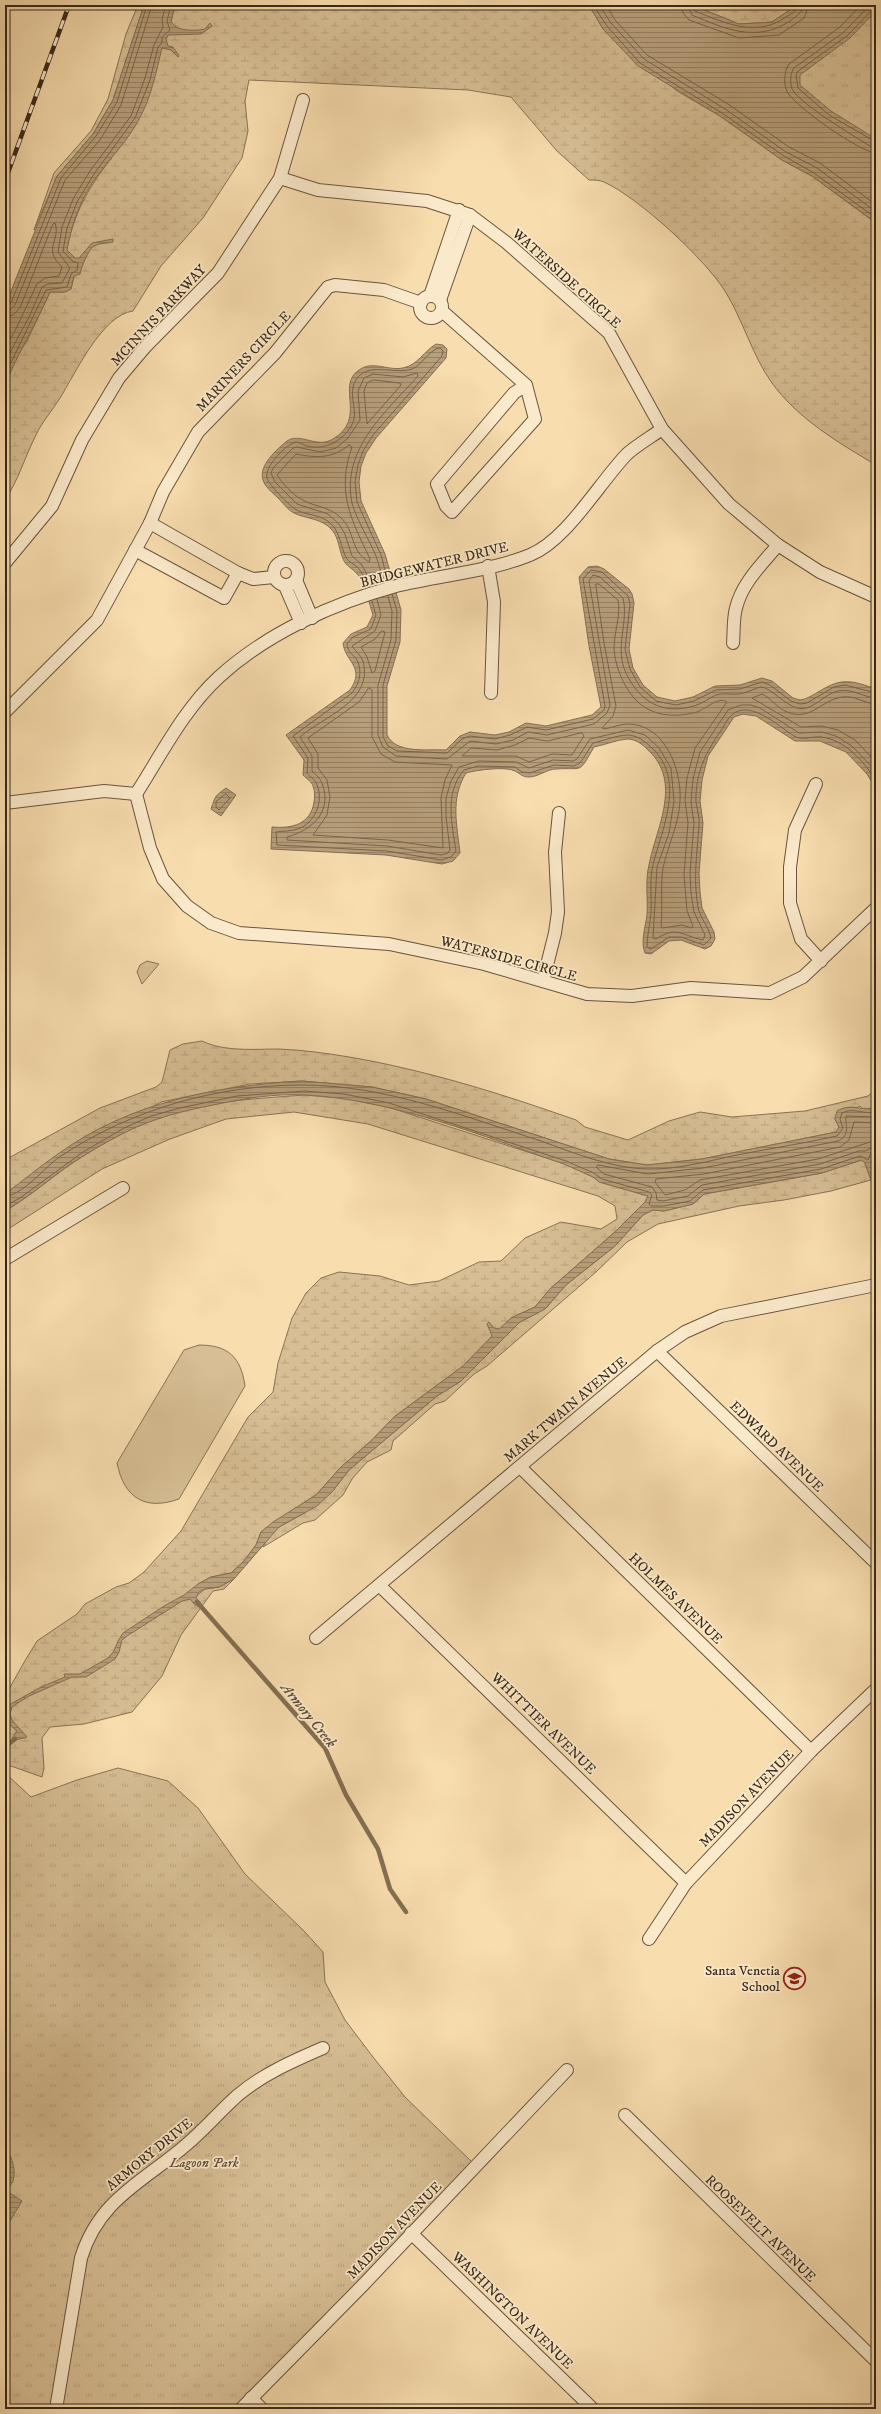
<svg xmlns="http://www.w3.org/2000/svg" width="881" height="2414" font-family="'IM FELL DW Pica',serif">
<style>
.grass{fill:#d7be94;stroke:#887356}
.wetland{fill:url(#wetland-marsh);stroke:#887356}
.park{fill:url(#park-tufts);stroke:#887356}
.water{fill:url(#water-rules);stroke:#846f53}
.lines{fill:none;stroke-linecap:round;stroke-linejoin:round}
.shore{stroke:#78644a;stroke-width:1}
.stream{stroke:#846f53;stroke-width:4.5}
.minor-casing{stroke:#68553e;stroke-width:14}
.minor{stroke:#fae9ca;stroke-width:12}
.rail-casing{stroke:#382818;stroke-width:4.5}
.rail{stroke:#fae9ca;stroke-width:3;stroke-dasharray:9;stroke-linecap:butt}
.labels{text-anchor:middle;stroke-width:3.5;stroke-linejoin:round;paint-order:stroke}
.street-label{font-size:14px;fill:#382818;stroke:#fae9ca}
.poi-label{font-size:14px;fill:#382818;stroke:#fae9ca;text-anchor:end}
.park-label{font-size:14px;font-style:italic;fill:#604e37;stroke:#fae9ca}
.water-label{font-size:15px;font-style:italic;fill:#5e4c36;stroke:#fae9ca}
</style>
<defs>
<pattern id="wetland-marsh" width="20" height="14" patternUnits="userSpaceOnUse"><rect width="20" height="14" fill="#d7be94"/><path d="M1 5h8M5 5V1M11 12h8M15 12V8" fill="none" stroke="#b9a37f"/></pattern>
<pattern id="park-tufts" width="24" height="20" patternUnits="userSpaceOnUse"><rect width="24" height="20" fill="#d7be94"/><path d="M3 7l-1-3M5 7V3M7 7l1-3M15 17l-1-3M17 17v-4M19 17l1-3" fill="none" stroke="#b9a37f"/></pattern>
<pattern id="water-rules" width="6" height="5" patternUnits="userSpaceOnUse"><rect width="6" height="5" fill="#b79f7b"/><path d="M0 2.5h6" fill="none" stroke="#968264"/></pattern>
</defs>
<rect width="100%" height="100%" fill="#f8ddae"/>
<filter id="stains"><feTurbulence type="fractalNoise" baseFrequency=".005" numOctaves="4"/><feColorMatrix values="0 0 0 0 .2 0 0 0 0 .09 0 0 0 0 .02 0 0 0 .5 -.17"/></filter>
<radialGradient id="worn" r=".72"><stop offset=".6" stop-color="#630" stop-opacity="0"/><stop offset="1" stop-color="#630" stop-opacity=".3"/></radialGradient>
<g class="grass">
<polygon points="147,961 159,964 142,984 137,972 140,965"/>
<path d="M199,1345C228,1345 241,1357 245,1386L179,1499C145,1511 124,1498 117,1463L184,1350Z"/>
</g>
<g class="wetland">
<polygon points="138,5 144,5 113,100 93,134 57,176 34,230 54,173 91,131 108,99 126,34"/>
<path d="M175,5H589L603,29L677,91L720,116L782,160L812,176L876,223V465C839,443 798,419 772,383C752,355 743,320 725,291C704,258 639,198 604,182C600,180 593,180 589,180L557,151L511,97L468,90L249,80L245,101L248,131L242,158L203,218L161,266L133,311C102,315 75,374 60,398C52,411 41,423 35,437C24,459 19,479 5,500V385L17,356L27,341L50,292H65L71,289L74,276L75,258L66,250C74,215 88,187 111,159L168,35Z"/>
<polygon points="692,5 797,5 772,22 739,24"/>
<path d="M202,1041C225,1052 254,1049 279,1049C302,1050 326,1053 349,1057C426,1070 502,1094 576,1120L585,1127L628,1140L669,1121L700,1112L732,1117L805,1111L868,1096L876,1089V1108L863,1109L860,1106L835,1119L839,1127L837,1132L702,1159L647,1165L609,1159L426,1099L372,1087L302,1081L250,1084L161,1102L32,1175L5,1194V1160L100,1108L156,1087L162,1082L170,1050L183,1044Z"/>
<path d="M304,1095L343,1098L388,1107L565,1164L593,1177L600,1182L648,1196L645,1202L616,1231L550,1289L535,1307L511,1318L463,1366L394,1417L371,1441L341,1467L316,1495L261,1532L256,1545L244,1561L231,1573L211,1577L198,1584L196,1596L205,1589L219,1587L234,1579L224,1589L213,1591L181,1635L162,1676L132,1712L84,1724L50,1727L42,1738L44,1768L42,1777L11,1766L5,1767V1696L26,1659L37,1641L77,1614L85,1604L116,1587L129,1583L144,1572L181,1531L248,1417L273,1392L278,1363L292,1318L306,1293L321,1278L339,1272L380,1276L409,1285L439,1281L479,1262L501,1261L525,1238L561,1222L601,1229L617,1219L615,1206L598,1196L368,1124L294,1112L226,1119L170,1139L102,1169L5,1231V1211C33,1195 57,1172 85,1155C106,1142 128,1129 152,1120C199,1101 253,1099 304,1095Z"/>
<polygon points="862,1160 865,1163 871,1180 831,1191 784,1200 739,1206 658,1224 627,1242 596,1272 487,1366 474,1374 445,1401 435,1404 393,1441 391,1450 367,1462 352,1479 343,1495 315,1520 303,1523 263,1547 268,1536 279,1527 303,1514 332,1492 349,1470 437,1396 461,1381 520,1322 545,1309 566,1285 615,1246 643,1215 653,1210 664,1211 693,1204 704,1194 822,1173"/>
</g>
<g class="park">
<polygon points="876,5 876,185 761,60"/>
<polygon points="118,1768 168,1781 198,1808 245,1874 304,1931 323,1952 325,1982 345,2020 373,2057 405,2097 472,2162 239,2409 5,2409 5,1773 31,1797 77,1780"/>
</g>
<g class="water">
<path d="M144,5H175L171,21C175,32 196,31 205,29L210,23L212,26L201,34L168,35L166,39L168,46L173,47L179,56L178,57L171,50L162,48C156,72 151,99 138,121C128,140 111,157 98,175C81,197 72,223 67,250L75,258H79L92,243L113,239V242C108,243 100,243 94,246C89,248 81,268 80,274L74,276L71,289L65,292H50C36,324 18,353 5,385V306L57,176L93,134L113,100Z"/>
<polygon points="589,5 692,5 739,24 772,22 797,5 876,5 876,11 850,38 800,75 800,85 831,111 876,139 876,223 812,176 782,160 720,116 638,66 603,29"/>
<path d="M436,344L443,345L447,349L446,358L376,438L366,453L361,466L359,482L361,501L385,554L401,610L400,642L387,686V735C396,754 427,749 446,750L460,736L470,732L495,735L509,732L526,723L546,726L592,715L601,707L589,646L579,577L588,567L597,566L604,569L629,589L632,594L634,603L629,649L633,668L643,685L657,697L675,701L693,697L715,686L740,685L762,678L772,681L793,698L800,700C808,699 814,694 820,691C842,677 853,681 876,689V809L875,787L867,774L846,752L820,741H795L756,716L743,714L734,717L708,756L702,780L700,801L703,823L699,873L700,892L702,908L714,932L715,939L711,946L705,949L681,940L669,941L651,954L645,953C640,941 646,926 647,914C648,898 645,881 649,865C656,828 683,782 648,750C642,744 636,739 627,739C616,740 604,745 594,747C578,775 584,767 556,769C547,769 538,777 529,777C522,777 521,774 515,771C506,766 476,770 466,773C450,799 457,825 460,853L453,861L442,864L386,855L271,849L272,827C292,829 311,824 314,802C315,797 315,791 313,786C312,782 306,778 303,775L304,760L286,735L350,690C366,667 345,662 343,643L351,634L367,627L373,615C369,603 366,588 360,578C356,570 347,567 344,561C339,551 339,538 332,530C322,518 306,519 294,513C288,510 283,503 278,498C273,493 265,487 263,480C258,466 277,449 287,441C300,432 317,449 333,439C368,418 335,386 359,370C373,360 387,371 403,368C418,365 424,351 436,344Z"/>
<path d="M226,788L236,795L221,816L211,809C216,795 214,797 226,788Z"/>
<path d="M302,1081L372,1087L426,1099L609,1159L647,1165L702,1159L836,1132L839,1127L835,1119L837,1111C853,1102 862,1112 876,1108V1154L873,1155L876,1162L874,1165L876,1178L871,1180L865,1163L861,1160L822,1173L704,1194L693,1204L664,1211L653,1210L643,1215L615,1246L566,1285L545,1309L520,1322L461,1381L437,1396L349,1470L332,1492L317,1506L279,1527L234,1579L219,1587L205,1589L199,1592L196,1598L201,1603L200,1607L195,1605L190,1599L182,1601L127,1636L122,1640L119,1652L115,1659L86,1677H72L27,1697L12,1707L10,1714L12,1720L27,1737L16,1740L12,1738L17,1731L5,1721V1709L9,1705L41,1687L65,1677L64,1674H80L108,1658L114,1651L118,1641L123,1633L164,1606L184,1595L198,1584L211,1577L231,1573L244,1561L256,1545L261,1532L273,1522L316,1495L341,1467L371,1441L394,1417L463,1366L492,1336L487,1324L489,1322L494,1328L499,1329L511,1318L535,1307L550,1289L616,1231L645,1202L648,1196L599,1182L593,1177L564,1164C482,1136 394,1100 306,1095C275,1093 242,1099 213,1105C183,1111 154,1118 126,1132C106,1142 85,1154 66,1167C46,1182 27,1198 5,1211V1194C23,1181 40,1166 58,1154C130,1102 216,1086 302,1081Z"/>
<path d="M5,2144C10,2155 17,2168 13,2181C12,2185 8,2186 8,2192L22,2201L10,2221L7,2231H5Z"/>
</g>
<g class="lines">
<g class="shore">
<polyline points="593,5 607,26 640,63 722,113 784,156 814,173 876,218"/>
<polyline points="599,5 611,23 644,59 725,109 786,152 817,168 876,212"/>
<polyline points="606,5 615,20 647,55 728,104 789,147 820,163 876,205"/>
<polyline points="681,5 683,13 689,20 739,38 779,35 804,18 809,5"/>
<path d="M687,5L692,15C725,29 757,43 790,21C796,16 803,13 803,5"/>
<path d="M693,5L695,11C725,23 756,38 786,17C791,14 798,11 798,5"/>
<path d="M861,5L840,27L789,64C784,71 783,86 788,93C796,107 861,153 876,153"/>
<path d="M870,5L844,32L794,68C790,73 790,84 792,89C800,104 854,136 870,146L876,147"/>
<polyline points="876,9 872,10 848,35 798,71 796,75 798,88 829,115 876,142"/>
<polyline points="5,306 11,303 61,178 96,136 117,102 147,5"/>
<polyline points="5,311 11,309 15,305 65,180 100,140 121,105 152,5"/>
<path d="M5,317L13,315L20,308L48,236L53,224L55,223C61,241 42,248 62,267L59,276L45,278L37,284L14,333L5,347"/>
<polyline points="5,362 30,315 42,287 48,284 62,283 70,268 58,252 62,227 73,199 90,171 131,116 145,78 154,45 163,27 162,19 166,5"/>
<polyline points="5,375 46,290 67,287 71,274 77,270 78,263 72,261 63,251 67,228 77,202 94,174 135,118 150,80 158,47 162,43 162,37 170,30 167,21 171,5"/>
<polygon points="374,380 400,383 401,385 367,424 364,391 367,383"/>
<path d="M349,445L352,447C336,492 351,519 370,559L369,562C349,550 356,531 340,517C328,506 314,507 301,499C293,495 282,483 277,475L296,454C316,458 332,459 349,445Z"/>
<path d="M596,584H599L618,600C621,615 614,633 614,648C615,671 630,703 652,711C666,717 683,716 697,712C706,709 718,696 727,702L695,748L687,778L685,800L688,823L684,875L687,911L693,926L692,928L682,925L662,928L661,926C663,907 660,887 663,868C668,845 679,824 680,801C682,770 665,724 628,724C620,724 611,728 604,729L602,728L613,716L616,706L604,643Z"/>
<path d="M373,586L362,565L352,556L345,534L339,524L328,514L297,504L275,482L271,473L273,468L293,448L297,447L320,452L336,448L348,438L360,420L358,391L364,378L373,374L403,377L417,373L418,376C386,412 341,449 352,503C357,521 369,539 376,556C379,564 381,574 384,582"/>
<path d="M368,587C365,580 363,572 356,566C354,564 349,562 347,559C339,545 341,529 326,520C317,514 304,515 295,509C289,505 268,484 267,478C264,467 286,444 296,442C300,442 303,445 307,446C319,449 331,446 341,438C368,416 344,399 356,380C367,361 394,375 412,369C421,366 431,348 440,348L443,351L442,356L373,435L363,451L358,465L355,482L357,502L381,555L388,581"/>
<polyline points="392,594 397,611 396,640 383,685 383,737 388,746 397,751 447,753 462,739 470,736 495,739 510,735 527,727 546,730 593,719 604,710 605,706 583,579 591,570 602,572 628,596 630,604 625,649 630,669 640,687 656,701 676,705 694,701 716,690 740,689 762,682 770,685 791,701 800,704 807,703 834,687 845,685 876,693"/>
<path d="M388,596L392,611L391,640L378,685V735L383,747L396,756L447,759L470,741L496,744L513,740L528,732L547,735L594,724L607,713L610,705L589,581L593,575L600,577L623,598C629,622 614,648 626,673C640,702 662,715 694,706C702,704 709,698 716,695C724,692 735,696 743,693C749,692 755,688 761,687C770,687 785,705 797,708C813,712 823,694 838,691C852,688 862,697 876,698"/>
<path d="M377,599L381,615L375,631L352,646C355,651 361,655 363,661C374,701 324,716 300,737L312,756V771C315,774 320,778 322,783C333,812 312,830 287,837V840L387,846L441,855L448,853L450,850L446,816V798L451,781L459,767L479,761L516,762L529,768L553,760L573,761L577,759L590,739L628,730L645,735L659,748L671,768L674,801L669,833L657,867L653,938L656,939C678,925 682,936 703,940L705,935L694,912L691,893L690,873L694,823L691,802L693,779L700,752L728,710L741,705H751L760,708L799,733L822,732L836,736L852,746L876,771"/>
<path d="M372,601L376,615L371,629L353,637L347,644C347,652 354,655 357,660C363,672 359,684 352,693L293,736L308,758L307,773C310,777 316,780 317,785C324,801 315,823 298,829C291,831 284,831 276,832L277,845L387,851L441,860L451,857L456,851C452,824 444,793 464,770L478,766L515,767L522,772L530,773L554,765L574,766L580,763L593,743C603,741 617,735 628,735C639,736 644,741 652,748C686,780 662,828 653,865C649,881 652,897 651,913C650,924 647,935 647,947L651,949L669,937H681L704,945L711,938C709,927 700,918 698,907C693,880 697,853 699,826C700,818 697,810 696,802C695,773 706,752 722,729C727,720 732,711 743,710C761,709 780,727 794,736C802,741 812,736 821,737C844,739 865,762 876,781"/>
<polygon points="382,631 385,632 375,671 372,673 367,657 361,647 375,639"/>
<polygon points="369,688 372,690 372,737 381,754 395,762 452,765 445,780 441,798 443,848 388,840 313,835 327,815 330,797 327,780 318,768 318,754 308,738 359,702"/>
<path d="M876,704C865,704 855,695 843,697C822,699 811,722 787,712C777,708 771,698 762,694L752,698L801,727L822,726L838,730L855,740L876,762"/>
<polygon points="582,733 584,736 572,755 552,754 529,762 516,756 462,756 471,748 497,750 515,745 529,738 547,741"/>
<polygon points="226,794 230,798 219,810 216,807 216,802"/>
<path d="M876,1117L846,1116C845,1126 851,1135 838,1141L703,1168L648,1174L598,1165L596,1167L604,1174L652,1187L656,1193L657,1200L663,1201L688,1196L702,1185L820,1164L859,1151H865L876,1146"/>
<polyline points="876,1123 854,1122 849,1140 840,1147 704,1174 656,1179 655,1182 665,1195 685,1190 700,1180 818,1159 876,1140"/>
<path d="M5,1197C27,1192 43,1168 61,1156C132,1109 218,1085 302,1085C385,1085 463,1116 541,1141C574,1153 611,1168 647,1169C679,1170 711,1160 742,1154C774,1148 805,1143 837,1136L843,1128L840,1119L842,1113C854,1107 864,1115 876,1112"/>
<polyline points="5,1206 20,1198 83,1152 124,1128 151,1116 180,1108 237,1096 304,1091 344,1094 389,1103 566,1161 594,1173 602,1179 649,1192 652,1195 649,1204 651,1206 664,1206 690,1201 703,1190 821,1169 860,1156 868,1160 871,1153 876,1151"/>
</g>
<g class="stream">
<polyline points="197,1602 325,1748 346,1795 378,1849 390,1889 406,1912"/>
<polyline points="5,1747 15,1739"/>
</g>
<defs>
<g id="minor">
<polyline points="280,178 318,190 427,201 470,215 507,243 609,333 662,429 729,504 778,545 820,572 876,597"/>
<polyline points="430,296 459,210"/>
<circle cx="431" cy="307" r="11"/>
<polyline points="440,300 470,215"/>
<polyline points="442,311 526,385 535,419 452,512 446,506 437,484 514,393 526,385"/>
<polyline points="150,523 238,573 253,579 274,577"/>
<polyline points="135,550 224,598 238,573"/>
<circle cx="286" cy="573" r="12"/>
<polyline points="5,563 52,506 82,440 119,378 146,346 218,273 280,178 303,100"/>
<polyline points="488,566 494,602 491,693"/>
<polyline points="296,580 312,618"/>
<polyline points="285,586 301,623"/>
<path d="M733,643C734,632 733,619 736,608C742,583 762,564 778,545"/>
<polyline points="5,712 97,620 150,523 163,492 198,432 275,353 328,287 335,285 384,290 421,303"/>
<polyline points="816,784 795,830 790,867 790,903 801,939 821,961"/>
<polyline points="136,794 150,848 163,879 187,906 211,923 239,933 389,944 484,964 587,994 632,996 691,988 770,993 803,977 876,908"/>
<path d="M136,794C161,755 184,709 219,677C267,633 334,603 396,586C440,575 488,572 530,555C567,540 599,483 627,454C637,445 651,437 662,429"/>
<polyline points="5,803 104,791 136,794"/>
<polyline points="543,981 555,933 558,912 555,852 559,813"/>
<polyline points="5,1259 123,1188"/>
<polyline points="657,1351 876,1563"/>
<polyline points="520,1467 811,1751"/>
<polyline points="380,1586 686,1883"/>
<polyline points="316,1638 657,1351 685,1332 721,1316 876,1285"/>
<polyline points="649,1939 686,1883 811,1751 876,1689"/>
<polyline points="625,2115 876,2361"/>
<polyline points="411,2233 593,2409"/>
<polyline points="251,2398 262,2409"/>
<path d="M56,2409L81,2258C99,2199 143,2182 186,2145C204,2130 220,2111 238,2095C263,2074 293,2061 323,2048"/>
<polyline points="241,2409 364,2284 567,2070"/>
</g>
</defs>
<use href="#minor" class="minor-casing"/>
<use href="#minor" class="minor"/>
<defs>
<polyline id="rail" points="5,181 69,5"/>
</defs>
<use href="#rail" class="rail-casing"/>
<use href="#rail" class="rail"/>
</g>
<defs>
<symbol id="school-ring" viewBox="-11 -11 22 22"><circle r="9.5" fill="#fae9ca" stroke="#8f2418" stroke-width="1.5"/><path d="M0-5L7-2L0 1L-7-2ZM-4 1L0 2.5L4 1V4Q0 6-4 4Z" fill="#8f2418"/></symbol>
</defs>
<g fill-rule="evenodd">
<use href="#school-ring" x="782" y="1966" width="25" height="25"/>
</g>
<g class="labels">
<g class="street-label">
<text transform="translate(567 278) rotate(42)" y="5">WATERSIDE CIRCLE</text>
<text transform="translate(158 315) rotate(-47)" y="5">MCINNIS PARKWAY</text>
<text transform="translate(243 361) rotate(-47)" y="5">MARINERS CIRCLE</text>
<text transform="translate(434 564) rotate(-14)" y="5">BRIDGEWATER DRIVE</text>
<text transform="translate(509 958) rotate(15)" y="5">WATERSIDE CIRCLE</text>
<text transform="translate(565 1409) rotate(-40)" y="5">MARK TWAIN AVENUE</text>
<text transform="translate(777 1446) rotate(44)" y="5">EDWARD AVENUE</text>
<text transform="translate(676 1598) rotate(44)" y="5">HOLMES AVENUE</text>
<text transform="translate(544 1723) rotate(44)" y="5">WHITTIER AVENUE</text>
<text transform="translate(746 1798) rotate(-46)" y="5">MADISON AVENUE</text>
<text transform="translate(149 2154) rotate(-39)" y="5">ARMORY DRIVE</text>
<text transform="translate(761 2228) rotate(44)" y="5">ROOSEVELT AVENUE</text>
<text transform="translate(394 2230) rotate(-46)" y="5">MADISON AVENUE</text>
<text transform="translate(513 2310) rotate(44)" y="5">WASHINGTON AVENUE</text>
</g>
<g class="poi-label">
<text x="780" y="1975">Santa Venetia<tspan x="780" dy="16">School</tspan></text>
</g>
<g class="park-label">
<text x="204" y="2167">Lagoon Park</text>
</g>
<g class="water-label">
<text transform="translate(309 1715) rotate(51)" y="5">Armory Creek</text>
</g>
</g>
<rect width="881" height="2414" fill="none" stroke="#f8ddae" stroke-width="20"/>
<rect x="6" y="6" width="869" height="2402" fill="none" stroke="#382818" stroke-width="2"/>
<rect x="10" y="10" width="861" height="2394" fill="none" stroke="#382818"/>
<rect width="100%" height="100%" filter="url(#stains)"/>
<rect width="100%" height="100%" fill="url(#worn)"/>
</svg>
